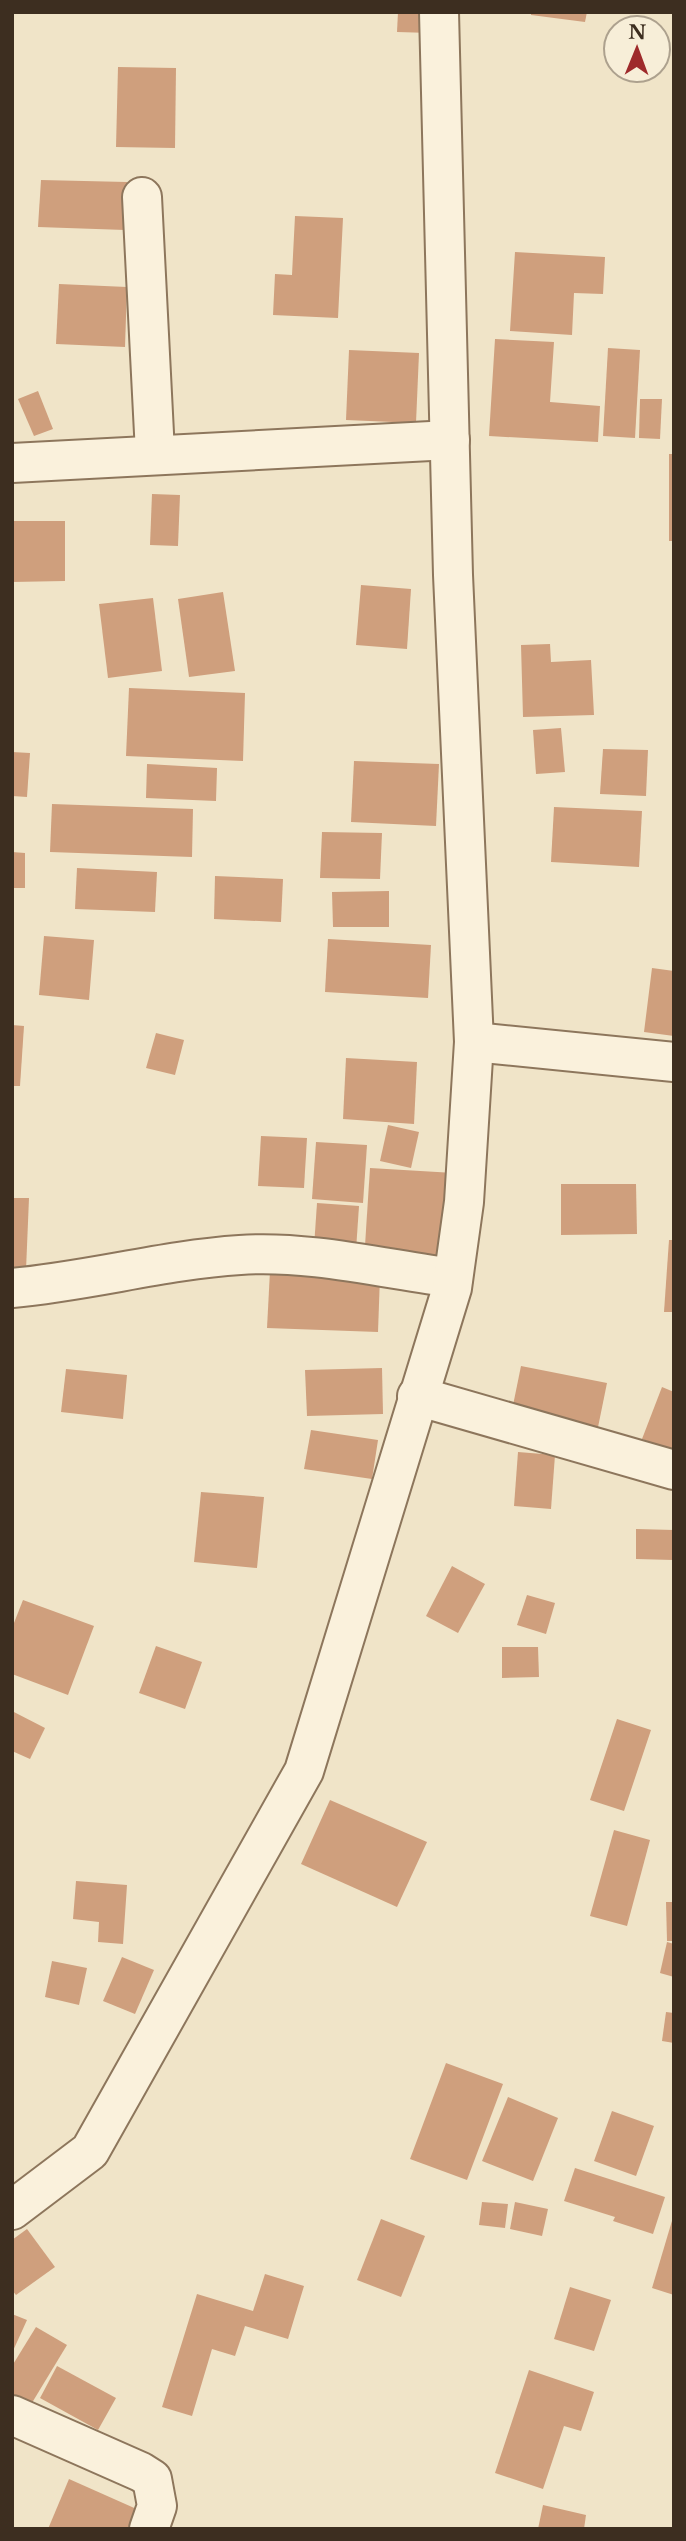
<svg xmlns="http://www.w3.org/2000/svg" width="686" height="2541" font-family="'Libre Baskerville',serif">
<style>
.building{fill:#cf9f7d}
.lines{fill:none;stroke-linecap:round;stroke-linejoin:round}
.minor-casing{stroke:#8d765c;stroke-width:42}
.minor{stroke:#faf1dc;stroke-width:38}
</style>
<rect width="100%" height="100%" fill="#f0e4c8"/>
<g class="building">
<polygon points="398,12 432,12 431,33 397,32"/>
<polygon points="531,12 587,12 585,22 531,15"/>
<polygon points="118,67 176,68 175,148 116,147"/>
<polygon points="41,180 127,182 125,230 38,227"/>
<polygon points="295,216 343,218 338,318 273,315 275,274 292,275"/>
<polygon points="515,252 605,257 603,294 574,293 572,335 510,331"/>
<polygon points="59,284 127,287 125,347 56,344"/>
<polygon points="495,339 554,342 550,402 600,406 598,442 489,436"/>
<polygon points="608,348 640,350 635,438 603,436"/>
<polygon points="349,350 419,353 416,423 346,420"/>
<polygon points="38,391 53,429 34,436 18,399"/>
<polygon points="640,399 662,399 660,439 639,438"/>
<rect x="669" y="454" width="5" height="87"/>
<polygon points="152,494 180,495 178,546 150,545"/>
<polygon points="12,521 65,521 65,581 12,582"/>
<polygon points="361,585 411,589 407,649 356,645"/>
<polygon points="223,592 235,671 189,677 178,599"/>
<polygon points="153,598 162,671 108,678 99,604"/>
<polygon points="550,644 551,662 591,660 594,715 523,717 521,645"/>
<polygon points="129,688 245,693 243,761 126,756"/>
<polygon points="561,728 565,772 536,774 533,730"/>
<polygon points="603,749 648,750 646,796 600,794"/>
<polygon points="12,752 30,753 27,797 12,796"/>
<polygon points="354,761 439,764 436,826 351,822"/>
<polygon points="147,764 217,768 216,801 146,798"/>
<polygon points="52,804 193,809 192,857 50,852"/>
<polygon points="554,807 642,811 639,867 551,862"/>
<polygon points="322,832 382,833 380,879 320,878"/>
<polygon points="12,852 25,853 25,888 12,888"/>
<polygon points="77,868 157,872 155,912 75,909"/>
<polygon points="215,876 283,879 281,922 214,919"/>
<polygon points="389,891 389,927 333,927 332,892"/>
<polygon points="44,936 94,940 89,1000 39,995"/>
<polygon points="328,939 431,945 428,998 325,992"/>
<polygon points="652,968 674,971 674,1036 644,1032"/>
<polygon points="12,1025 24,1026 20,1086 12,1086"/>
<polygon points="156,1033 184,1040 175,1075 146,1068"/>
<polygon points="346,1058 417,1062 414,1124 343,1119"/>
<polygon points="388,1125 419,1132 411,1168 380,1161"/>
<polygon points="261,1136 307,1138 304,1188 258,1186"/>
<polygon points="316,1142 367,1145 363,1203 312,1199"/>
<polygon points="370,1168 454,1173 448,1266 364,1261"/>
<polygon points="561,1184 636,1184 637,1234 561,1235"/>
<polygon points="12,1198 29,1198 26,1270 12,1269"/>
<polygon points="317,1203 359,1206 356,1250 314,1247"/>
<polygon points="669,1240 674,1240 674,1312 664,1312"/>
<polygon points="270,1271 380,1276 378,1332 267,1328"/>
<polygon points="521,1366 607,1383 596,1437 510,1420"/>
<polygon points="382,1368 383,1414 307,1416 305,1370"/>
<polygon points="66,1369 127,1375 123,1419 61,1412"/>
<polygon points="662,1387 674,1392 674,1451 642,1439"/>
<polygon points="311,1430 378,1440 372,1479 304,1469"/>
<polygon points="518,1452 555,1455 551,1509 514,1506"/>
<polygon points="201,1492 264,1497 257,1568 194,1562"/>
<polygon points="636,1529 674,1530 673,1560 636,1559"/>
<polygon points="452,1566 485,1584 458,1633 426,1616"/>
<polygon points="527,1595 555,1603 546,1634 517,1625"/>
<polygon points="23,1600 94,1626 68,1695 12,1674 12,1628"/>
<polygon points="156,1646 202,1662 185,1709 139,1693"/>
<polygon points="502,1647 538,1647 539,1677 502,1678"/>
<polygon points="12,1711 45,1728 30,1759 12,1751"/>
<polygon points="617,1719 651,1730 624,1811 590,1800"/>
<polygon points="330,1800 427,1842 397,1907 301,1864"/>
<polygon points="614,1830 650,1840 627,1926 590,1916"/>
<polygon points="76,1881 127,1885 123,1944 98,1942 99,1922 73,1919"/>
<polygon points="666,1902 674,1902 674,1941 667,1941"/>
<polygon points="667,1942 674,1944 674,1977 660,1973"/>
<polygon points="122,1957 154,1970 135,2014 103,2001"/>
<polygon points="52,1961 87,1968 79,2005 45,1997"/>
<polygon points="666,2012 674,2013 674,2043 662,2041"/>
<polygon points="446,2063 503,2084 467,2180 410,2159"/>
<polygon points="508,2097 558,2118 533,2181 482,2161"/>
<polygon points="612,2111 654,2126 636,2176 594,2161"/>
<polygon points="575,2168 665,2197 653,2234 613,2221 615,2217 564,2201"/>
<polygon points="482,2202 508,2204 505,2228 479,2225"/>
<polygon points="515,2202 548,2209 542,2236 510,2229"/>
<polygon points="674,2214 674,2295 652,2288"/>
<polygon points="381,2219 425,2236 401,2297 357,2280"/>
<polygon points="27,2229 55,2267 16,2295 12,2290 12,2240"/>
<polygon points="265,2274 304,2286 288,2339 245,2326 235,2356 212,2349 192,2416 162,2407 197,2294 253,2311"/>
<polygon points="570,2287 611,2300 594,2351 554,2339"/>
<polygon points="12,2314 27,2320 12,2353"/>
<polygon points="36,2327 67,2345 24,2416 12,2409 12,2366"/>
<polygon points="57,2366 116,2398 98,2430 40,2398"/>
<polygon points="529,2370 594,2392 581,2431 564,2426 543,2489 495,2473"/>
<polygon points="69,2479 141,2511 133,2529 48,2529"/>
<polygon points="543,2505 586,2515 584,2529 538,2529"/>
</g>
<g class="lines">
<defs>
<g id="minor">
<polyline points="142,197 155,453"/>
<polyline points="12,463 450,440"/>
<polyline points="474,1042 674,1062"/>
<path d="M12,1288C89,1281 164,1260 240,1255C308,1250 385,1269 453,1278"/>
<polyline points="417,1396 674,1470"/>
<polyline points="12,2210 90,2151 304,1771 452,1288 464,1202 474,1042 453,575 439,12"/>
<polyline points="12,2415 141,2472 152,2479 157,2506 149,2529"/>
</g>
</defs>
<use href="#minor" class="minor-casing"/>
<use href="#minor" class="minor"/>
</g>
<rect width="686" height="2541" fill="none" stroke="#3d2e20" stroke-width="28"/>
<g transform="translate(637 49) rotate(1)"><circle r="33" fill="#f7eed8" stroke="#ada18e" stroke-width="2"/>
<path d="M0-5L12 26L0 18L-12 26Z" fill="#9e2a2b"/>
<text y="-10" font-size="19" font-weight="bold" text-anchor="middle" fill="#3d2e20">N</text>
</g>
</svg>
